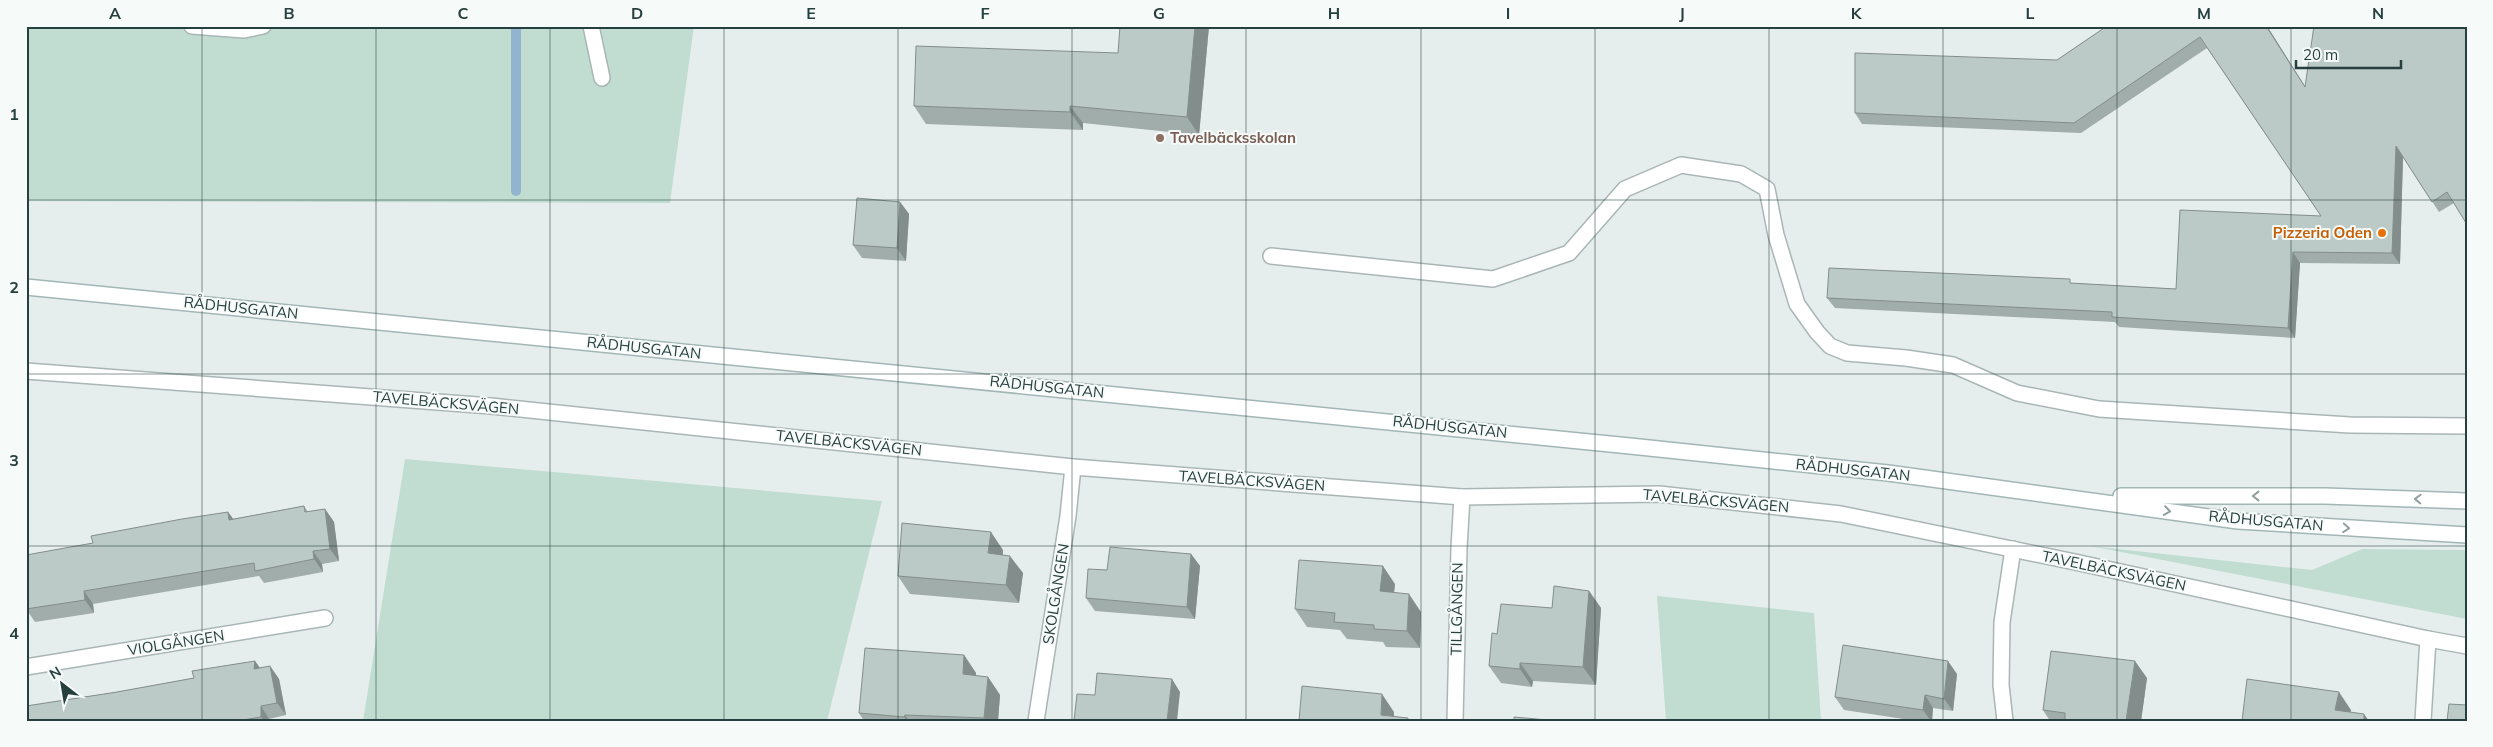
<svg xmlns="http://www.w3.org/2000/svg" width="2493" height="747" font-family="Mulish,sans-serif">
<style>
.green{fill:#c1ddd1}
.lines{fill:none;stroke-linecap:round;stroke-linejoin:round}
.stream{stroke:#92b4cf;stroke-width:10}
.lane-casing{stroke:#a9b6b5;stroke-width:18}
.street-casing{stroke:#a9b6b5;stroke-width:18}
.secondary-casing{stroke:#a2b6b5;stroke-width:18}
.lane{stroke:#fff;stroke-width:15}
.street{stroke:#fff;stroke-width:15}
.secondary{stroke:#fff;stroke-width:15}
.wall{fill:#a1adab}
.shaded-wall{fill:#838d8b}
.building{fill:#bbc9c7;stroke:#838d8b}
.oneway{stroke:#929f9f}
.grid{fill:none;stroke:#263f3f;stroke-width:1;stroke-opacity:0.55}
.education-dot{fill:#8d6e63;stroke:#f6faf9;stroke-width:2}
.food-dot{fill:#e8710a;stroke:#f6faf9;stroke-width:2}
.labels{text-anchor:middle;stroke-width:4;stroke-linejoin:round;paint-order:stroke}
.education-label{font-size:15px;font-weight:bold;fill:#785e54;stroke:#f6faf9;text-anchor:start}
.food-label{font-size:15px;font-weight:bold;fill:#c56008;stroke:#f6faf9;text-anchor:end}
.street-label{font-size:15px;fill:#263f3f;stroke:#f6faf9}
.neatline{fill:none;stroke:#263f3f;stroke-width:2}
.grid-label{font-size:16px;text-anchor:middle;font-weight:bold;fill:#263f3f}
</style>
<rect width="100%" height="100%" fill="#e6eeed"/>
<g class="green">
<polygon points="26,26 694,26 670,203 26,201"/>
<polygon points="405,459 882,501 827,721 363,721"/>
<polygon points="2090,546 2312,570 2362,549 2467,550 2467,619"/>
<polygon points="1657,596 1814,613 1821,721 1666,721"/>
</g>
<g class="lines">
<polyline class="stream" points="516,26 516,191"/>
<defs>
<g id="lane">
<polyline points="192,26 244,30 263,26"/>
<polyline points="591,26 602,78"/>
<polyline points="1271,256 1493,279 1569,253 1625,189 1681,165 1741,174 1767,189 1776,235 1797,304 1817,332 1830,346 1847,353 1906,358 1953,365 2017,393 2099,409 2350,425 2467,426"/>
</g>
<g id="street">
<polyline points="26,371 491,406 1073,467 1462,497 1659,494 1841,514 2075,562 2428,639 2467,646"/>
<polyline points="26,667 325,618"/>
<polyline points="1036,721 1068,516 1073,467"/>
<polyline points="1455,721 1459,548 1462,497"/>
<polyline points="2005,721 2001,685 2002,622 2013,549"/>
<polyline points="2423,721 2428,639"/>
</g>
<g id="secondary">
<polyline points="26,287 1630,446 1888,473 2238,521 2467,535"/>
<polyline points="2121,496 2325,496 2467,501"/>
</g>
</defs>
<use href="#lane" class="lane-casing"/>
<use href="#street" class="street-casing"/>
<use href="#secondary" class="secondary-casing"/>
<use href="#lane" class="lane"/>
<use href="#street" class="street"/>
<use href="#secondary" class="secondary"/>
</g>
<g class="wall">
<polygon points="1209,26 1199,135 1083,123 1083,130 926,124 914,106 1118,53"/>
<polygon points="2107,26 2267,26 2305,86 2467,26 2467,224 2454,203 2439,212 2403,157 2400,264 2300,263 2295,338 2119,327 2115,322 1835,308 1827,298 2073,283 2176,289 2321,216 2207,48 2081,133 1862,124 1855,113 2057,60"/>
<polygon points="900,202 909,214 906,261 862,258 853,245"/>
<polygon points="304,506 308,512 325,509 334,522 339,561 322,564 323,572 264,583 259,576 93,604 94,613 35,622 26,609 93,543 228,512 233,519"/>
<polygon points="1003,550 1003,555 1023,573 1019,603 910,594 898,576"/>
<polygon points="1191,554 1200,566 1195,619 1095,611 1086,598 1107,570"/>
<polygon points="1395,584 1394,593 1421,612 1420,648 1386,647 1383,642 1347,639 1340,630 1307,627 1295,609"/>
<polygon points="1589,591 1601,608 1596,685 1533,681 1532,687 1501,683 1489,666 1497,634 1552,608"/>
<polygon points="964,655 976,673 976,676 988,677 1000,695 998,721 864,721 859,713"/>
<polygon points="255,661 260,668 270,666 279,679 286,715 269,719 270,721 26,721 26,701 29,706 117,692 194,678"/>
<polygon points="1957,674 1953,711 1933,708 1932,721 1917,721 1844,710 1835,697"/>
<polygon points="2147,678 2141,721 2050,721 2043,710"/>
</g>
<g class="shaded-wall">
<polygon points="1195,26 1209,26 1199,135 1187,117"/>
<polygon points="2266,26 2267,26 2312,98 2305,87"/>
<polygon points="1070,106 1083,123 1083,130 1070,112"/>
<polygon points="2396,146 2403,156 2400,264 2392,253"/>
<polygon points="900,202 909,214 906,261 897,248"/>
<polygon points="2293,252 2300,263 2295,338 2288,328"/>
<polygon points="325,509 334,522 339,561 330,549"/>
<polygon points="228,512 237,524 229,520"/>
<polygon points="991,532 1003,550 1001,571 988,553"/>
<polygon points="313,551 322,564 323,572 314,559"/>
<polygon points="1191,554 1200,566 1195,619 1187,607"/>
<polygon points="1010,556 1023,573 1019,603 1006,585"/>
<polygon points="1383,566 1395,584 1392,609 1380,591"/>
<polygon points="84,591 93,604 94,613 85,600"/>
<polygon points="1589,591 1601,608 1596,685 1583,667"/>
<polygon points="1409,594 1421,612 1420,648 1407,631"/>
<polygon points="964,655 976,673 975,692 963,674"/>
<polygon points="255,661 264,674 254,669"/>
<polygon points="1948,661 1957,674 1953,711 1944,699"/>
<polygon points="2135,661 2147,678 2141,721 2126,721"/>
<polygon points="1520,663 1533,681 1532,687 1520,669"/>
<polygon points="270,666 279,679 286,715 277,703"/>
<polygon points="988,677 1000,695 998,721 986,721 984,718"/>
<polygon points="1172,679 1180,692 1177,721 1167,721"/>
<polygon points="2339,692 2351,710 2349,721 2335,710"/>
<polygon points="1382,694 1394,712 1394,721 1381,715"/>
<polygon points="1925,695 1933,708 1932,721 1931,721 1923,710"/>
<polygon points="261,706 269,719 270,721 264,721 261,717"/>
<polygon points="2364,714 2369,721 2364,721"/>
<polygon points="905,715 909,721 907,721 904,717"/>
</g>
<g class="building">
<polygon points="1120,26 1195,26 1187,117 1070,106 1070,112 914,106 916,46 1118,53"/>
<polygon points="2107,26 2266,26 2305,87 2314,26 2467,26 2467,223 2466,223 2447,192 2432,202 2396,146 2392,253 2293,252 2288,328 2112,317 2112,312 1827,298 1829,268 2070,279 2070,283 2176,289 2180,210 2321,216 2200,37 2074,123 1855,113 1855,53 2057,60"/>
<polygon points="857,198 900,202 897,248 853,245"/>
<polygon points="304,506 305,512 325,509 330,549 313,551 314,559 255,571 254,563 84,591 85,600 26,609 26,555 93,543 91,536 182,519 228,512 229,520"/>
<polygon points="902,523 991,532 988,553 1010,556 1006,585 898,576"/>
<polygon points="1110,547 1191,554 1187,607 1086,598 1088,569 1107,570"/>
<polygon points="1299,560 1383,566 1380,591 1409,594 1407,631 1374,629 1374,625 1334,622 1335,613 1295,609"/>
<polygon points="1554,586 1589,591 1583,667 1520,663 1520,669 1489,666 1492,633 1497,634 1501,604 1552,608"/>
<polygon points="1843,645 1948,661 1944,699 1925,695 1923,710 1835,697"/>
<polygon points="865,648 964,655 963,674 988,677 984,718 905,715 904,717 859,713"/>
<polygon points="2051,651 2135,661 2126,721 2113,720 2111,721 2065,721 2065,713 2043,710"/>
<polygon points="255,661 254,669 270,666 277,703 261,706 261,717 237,721 26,721 26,706 117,692 194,678 192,671"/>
<polygon points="1097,673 1172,679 1167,721 1074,721 1077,694 1095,695"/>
<polygon points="2247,679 2339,692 2335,710 2364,714 2364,721 2242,721"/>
<polygon points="1302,686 1382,694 1381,715 1408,718 1408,721 1299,721"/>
<polygon points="2449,704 2467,705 2467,721 2447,721"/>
<polygon points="1514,717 1559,721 1514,721"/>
</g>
<defs><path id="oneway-chevron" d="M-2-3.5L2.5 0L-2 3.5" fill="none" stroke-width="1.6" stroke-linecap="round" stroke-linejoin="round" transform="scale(1.25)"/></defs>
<g class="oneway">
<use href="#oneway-chevron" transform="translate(2256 496) rotate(180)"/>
<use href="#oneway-chevron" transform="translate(2418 499) rotate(-178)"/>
<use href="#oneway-chevron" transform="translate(2167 511) rotate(8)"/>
<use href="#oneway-chevron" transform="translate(2346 528) rotate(4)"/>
</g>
<path class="grid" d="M202,26V721M376,26V721M550,26V721M724,26V721M898,26V721M1072,26V721M1246,26V721M1421,26V721M1595,26V721M1769,26V721M1943,26V721M2117,26V721M2291,26V721M26,200H2467M26,374H2467M26,546H2467"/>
<circle class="education-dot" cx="1160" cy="138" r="5"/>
<circle class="food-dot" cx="2382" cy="233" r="5"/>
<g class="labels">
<g class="education-label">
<text x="1170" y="143">Tavelbäcksskolan</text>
</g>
<g class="food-label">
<text x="2372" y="238">Pizzeria Oden</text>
</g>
<g class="street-label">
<text transform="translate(241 308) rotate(6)" y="5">RÅDHUSGATAN</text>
<text transform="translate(644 348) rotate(6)" y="5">RÅDHUSGATAN</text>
<text transform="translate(1047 387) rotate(6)" y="5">RÅDHUSGATAN</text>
<text transform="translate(446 403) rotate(5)" y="5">TAVELBÄCKSVÄGEN</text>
<text transform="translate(1450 427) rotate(6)" y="5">RÅDHUSGATAN</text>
<text transform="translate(849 443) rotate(6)" y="5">TAVELBÄCKSVÄGEN</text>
<text transform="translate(1853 470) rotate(6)" y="5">RÅDHUSGATAN</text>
<text transform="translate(1252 481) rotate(4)" y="5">TAVELBÄCKSVÄGEN</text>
<text transform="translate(1716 501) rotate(5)" y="5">TAVELBÄCKSVÄGEN</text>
<text transform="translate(2266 521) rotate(5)" y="5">RÅDHUSGATAN</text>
<text transform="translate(2114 571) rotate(12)" y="5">TAVELBÄCKSVÄGEN</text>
<text transform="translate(1056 594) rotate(-81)" y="5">SKOLGÅNGEN</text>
<text transform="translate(1457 609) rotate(-89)" y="5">TILLGÅNGEN</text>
<text transform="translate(176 643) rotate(-9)" y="5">VIOLGÅNGEN</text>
</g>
</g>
<rect width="2493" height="747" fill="none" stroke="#f6faf9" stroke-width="55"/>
<g transform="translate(62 684) rotate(329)" stroke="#f6faf9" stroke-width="4" paint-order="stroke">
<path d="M0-4L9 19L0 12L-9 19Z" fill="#263f3f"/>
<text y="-8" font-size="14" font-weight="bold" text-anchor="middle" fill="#263f3f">N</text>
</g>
<path d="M2296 60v8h105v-8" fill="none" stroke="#263f3f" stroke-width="2.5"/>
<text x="2303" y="60" font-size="15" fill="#263f3f" stroke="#f6faf9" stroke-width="4" paint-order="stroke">20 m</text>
<rect x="28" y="28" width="2438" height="692" class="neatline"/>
<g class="grid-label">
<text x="115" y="19">A</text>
<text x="289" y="19">B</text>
<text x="463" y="19">C</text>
<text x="637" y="19">D</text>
<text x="811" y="19">E</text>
<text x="985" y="19">F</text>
<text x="1159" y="19">G</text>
<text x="1334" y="19">H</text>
<text x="1508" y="19">I</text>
<text x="1682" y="19">J</text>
<text x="1856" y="19">K</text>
<text x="2030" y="19">L</text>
<text x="2204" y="19">M</text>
<text x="2378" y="19">N</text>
<text x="14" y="120">1</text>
<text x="14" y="293">2</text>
<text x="14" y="466">3</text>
<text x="14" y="639">4</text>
</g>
</svg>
